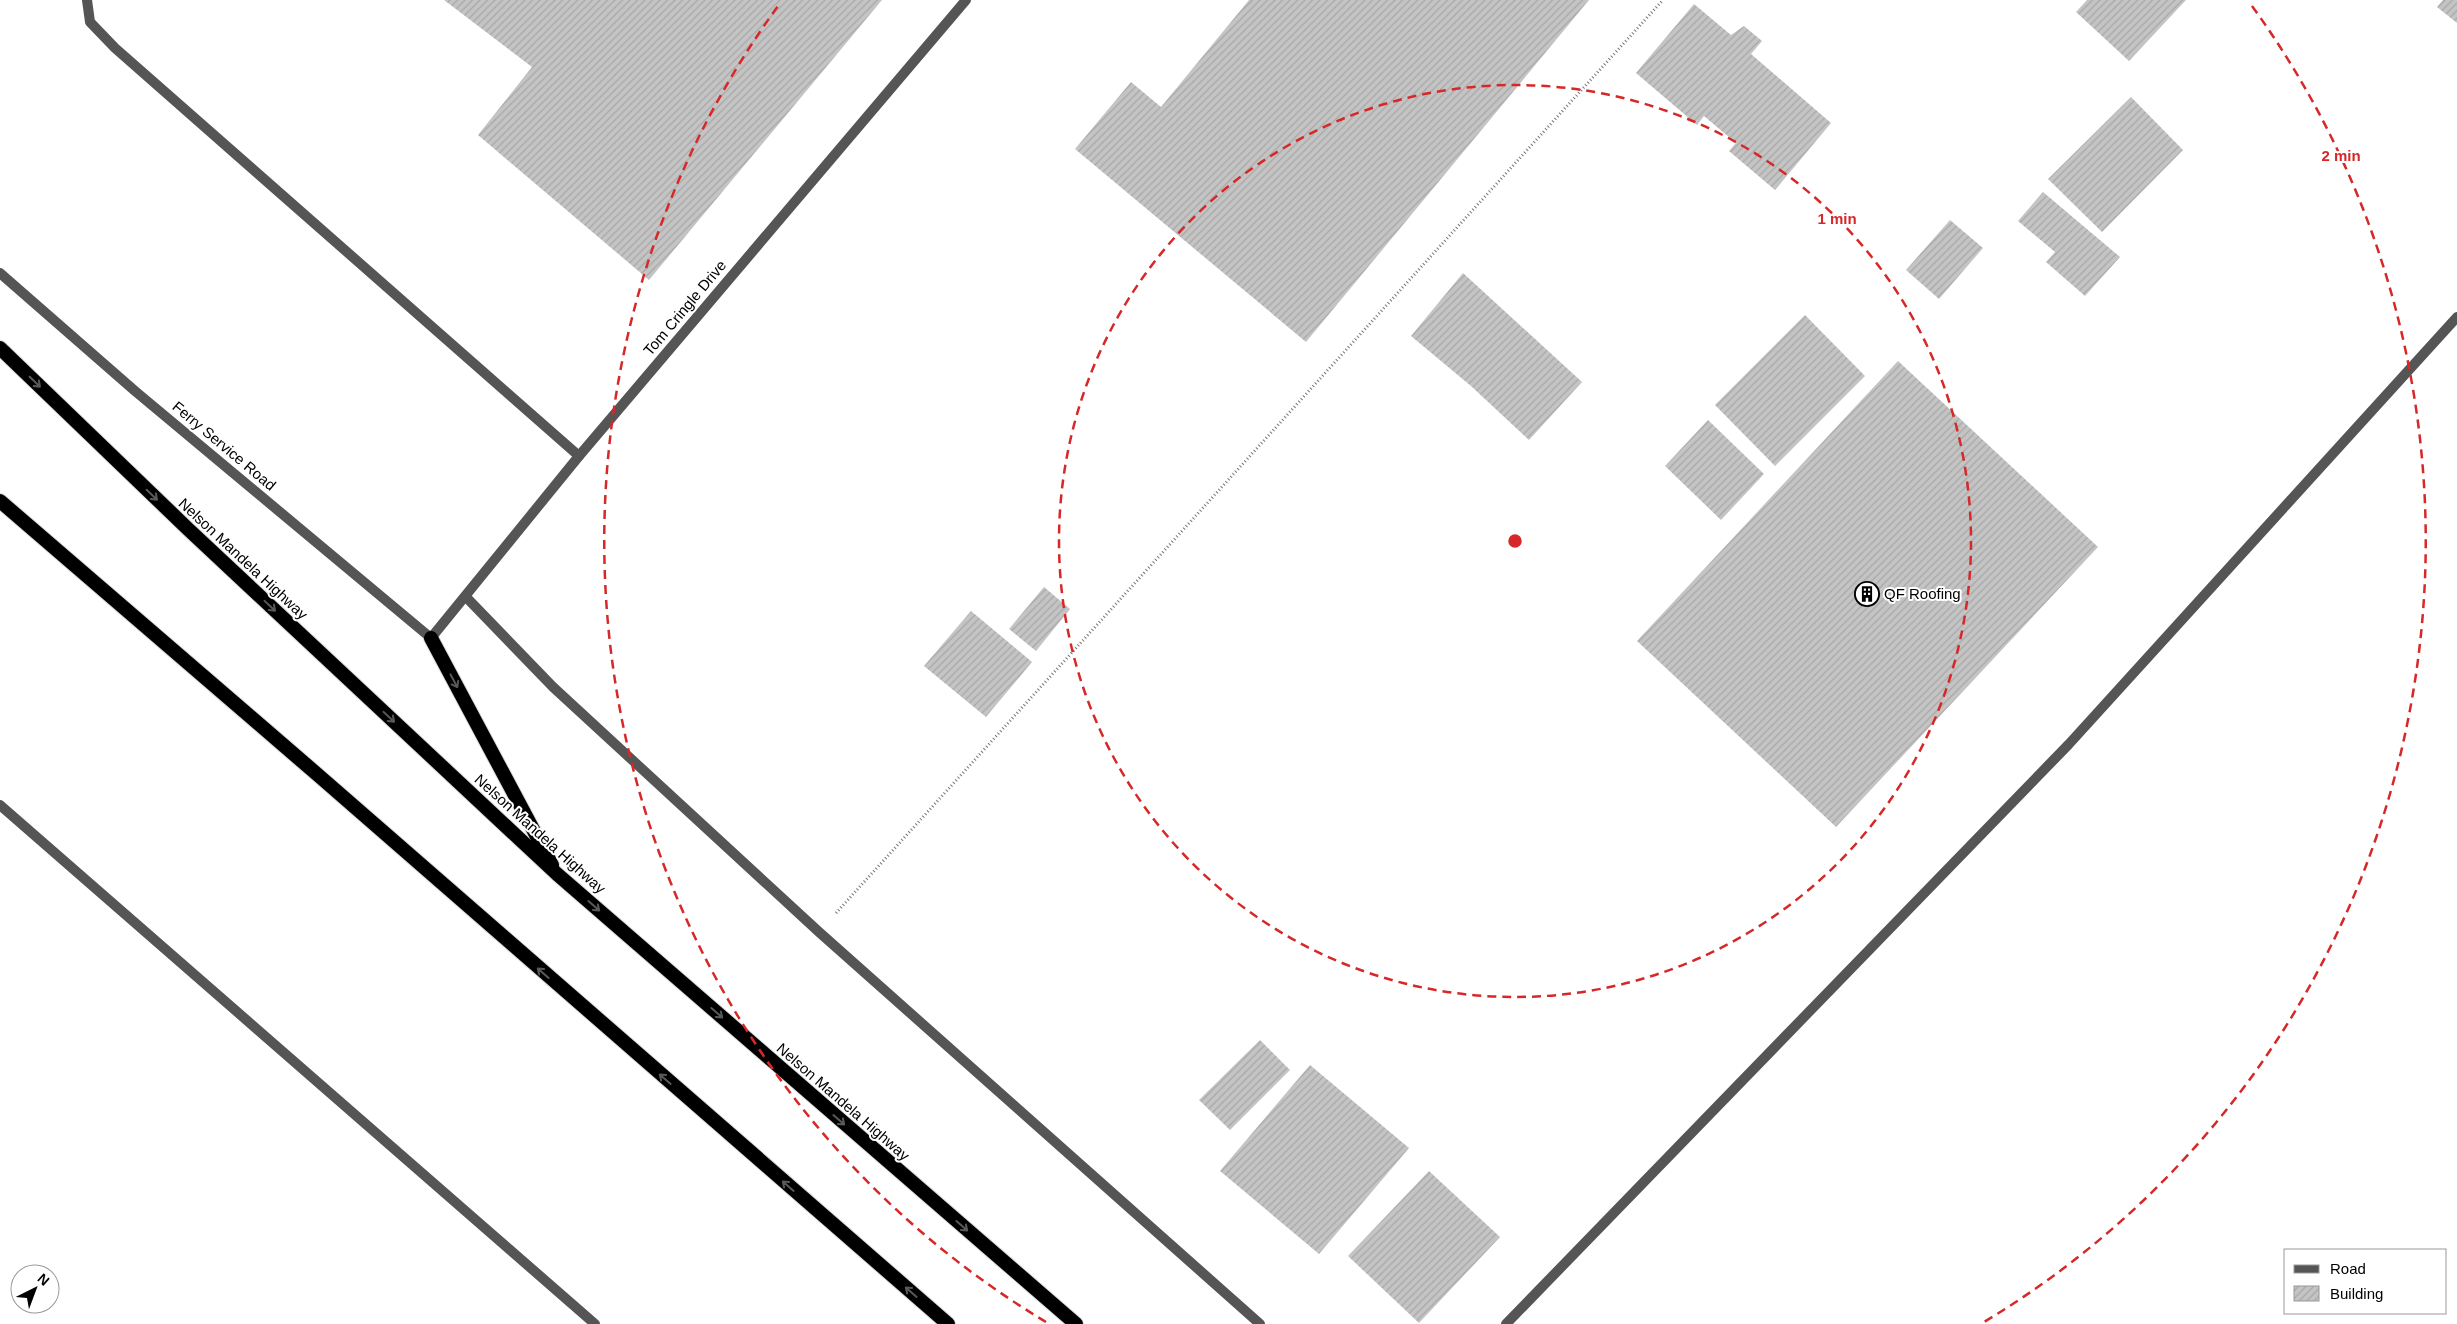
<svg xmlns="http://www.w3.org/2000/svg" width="2457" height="1324" font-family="Helvetica,sans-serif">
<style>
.building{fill:url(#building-hatch)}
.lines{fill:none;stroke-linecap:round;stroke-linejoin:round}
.trunk-casing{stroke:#dbdbdb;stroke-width:16}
.path{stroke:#777;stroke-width:3;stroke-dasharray:1 2.5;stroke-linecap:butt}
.service{stroke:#555;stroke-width:10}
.minor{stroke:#555;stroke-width:10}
.trunk{stroke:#000;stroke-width:14}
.oneway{stroke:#595959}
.ring{fill:none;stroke:#d62828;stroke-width:2.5;stroke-dasharray:9 6}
.labels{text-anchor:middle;stroke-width:4;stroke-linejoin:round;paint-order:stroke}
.street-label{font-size:15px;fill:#000;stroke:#fff}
.poi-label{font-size:15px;fill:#000;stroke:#fff;text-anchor:start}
.centre{fill:#d62828;stroke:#fff;stroke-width:2.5}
.ring-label{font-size:15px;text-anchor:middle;font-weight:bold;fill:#d62828;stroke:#fff;stroke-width:4;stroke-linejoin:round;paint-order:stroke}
</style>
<defs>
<pattern id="building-hatch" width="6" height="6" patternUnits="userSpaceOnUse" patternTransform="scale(1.25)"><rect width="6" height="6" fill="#c4c4c4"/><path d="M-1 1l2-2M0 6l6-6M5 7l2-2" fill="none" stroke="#a7a7a7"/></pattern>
</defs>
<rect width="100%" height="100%" fill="#fff"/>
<g class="building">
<polygon points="444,0 882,0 649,280 478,135 532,67"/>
<polygon points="1249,0 1589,0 1306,342 1075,149 1131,82 1161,107"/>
<polygon points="2087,0 2186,0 2129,61 2076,12"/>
<polygon points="2443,0 2457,0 2457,23 2437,7"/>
<polygon points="1694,4 1731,35 1744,26 1762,41 1751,54 1831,123 1775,190 1729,151 1736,143 1704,116 1697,125 1636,73"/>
<polygon points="2131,97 2183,150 2102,232 2048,179"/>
<polygon points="2043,192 2120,257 2085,296 2046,262 2055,252 2018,221"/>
<polygon points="1950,220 1983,248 1939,299 1906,270"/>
<polygon points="1463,273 1582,382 1529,440 1471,386 1411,336"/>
<polygon points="1805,315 1865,376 1775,466 1715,405"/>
<polygon points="1898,361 2098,547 1836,827 1637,641"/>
<polygon points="1708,420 1764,474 1721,520 1665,466"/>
<polygon points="1044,587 1070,609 1036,651 1009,629"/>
<polygon points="971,611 1032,662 986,717 924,666"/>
<polygon points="1260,1040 1290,1070 1230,1130 1199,1100"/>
<polygon points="1310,1065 1409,1148 1319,1254 1220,1171"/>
<polygon points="1429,1171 1500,1237 1419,1323 1348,1256"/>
</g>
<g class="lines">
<defs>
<g id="trunk">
<polyline points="0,348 188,529 557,874 1076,1324"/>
<polyline points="0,501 318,775 948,1324"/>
<polyline points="431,638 552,865"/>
</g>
</defs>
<use href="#trunk" class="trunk-casing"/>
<polyline class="path" points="836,913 1663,0"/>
<g class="service">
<polyline points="87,0 90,22 115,48 579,456"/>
<polyline points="0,273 135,391 431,638"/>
<polyline points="0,805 595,1324"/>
<polyline points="1506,1324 2069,744 2457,317"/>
</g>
<g class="minor">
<polyline points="466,597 553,687 819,932 1260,1324"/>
<polyline points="431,638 579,456 966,0"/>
</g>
<use href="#trunk" class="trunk"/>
</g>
<defs><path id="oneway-shaft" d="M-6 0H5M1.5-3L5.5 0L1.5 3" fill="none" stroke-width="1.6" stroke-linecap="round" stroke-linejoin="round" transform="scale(1.25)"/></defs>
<g class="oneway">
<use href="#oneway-shaft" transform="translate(35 382) rotate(44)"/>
<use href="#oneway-shaft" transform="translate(152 495) rotate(44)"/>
<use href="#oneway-shaft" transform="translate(270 606) rotate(43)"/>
<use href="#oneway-shaft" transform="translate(454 681) rotate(62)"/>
<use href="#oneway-shaft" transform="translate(389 717) rotate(43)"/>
<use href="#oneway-shaft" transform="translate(594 906) rotate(41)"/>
<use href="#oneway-shaft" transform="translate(543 973) rotate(-139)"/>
<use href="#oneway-shaft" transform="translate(717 1013) rotate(41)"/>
<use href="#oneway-shaft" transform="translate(665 1079) rotate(-139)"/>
<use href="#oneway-shaft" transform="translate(839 1120) rotate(41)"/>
<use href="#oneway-shaft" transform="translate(788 1186) rotate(-139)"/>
<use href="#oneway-shaft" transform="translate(962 1226) rotate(41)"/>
<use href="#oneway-shaft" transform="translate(911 1292) rotate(-139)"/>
</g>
<g class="ring">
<circle cx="1515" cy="541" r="456"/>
<path d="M1046 1322A911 911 0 0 1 778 6M2252 6A911 911 0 0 1 1984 1322"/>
</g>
<defs>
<symbol id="building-ring" viewBox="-11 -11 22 22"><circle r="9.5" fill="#fff" stroke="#000" stroke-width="1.5"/><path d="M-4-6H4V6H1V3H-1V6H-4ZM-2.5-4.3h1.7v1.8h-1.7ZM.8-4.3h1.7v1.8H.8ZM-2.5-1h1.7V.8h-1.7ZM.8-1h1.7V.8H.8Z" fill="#000"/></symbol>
</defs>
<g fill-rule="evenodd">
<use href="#building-ring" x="1853" y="580" width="28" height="28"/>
</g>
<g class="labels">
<g class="street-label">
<text transform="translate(685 308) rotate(-50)" y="5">Tom Cringle Drive</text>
<text transform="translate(224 446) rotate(40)" y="5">Ferry Service Road</text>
<text transform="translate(243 559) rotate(43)" y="5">Nelson Mandela Highway</text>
<text transform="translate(540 834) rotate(42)" y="5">Nelson Mandela Highway</text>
<text transform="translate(843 1102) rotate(41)" y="5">Nelson Mandela Highway</text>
</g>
<g class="poi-label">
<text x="1884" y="599">QF Roofing</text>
</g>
</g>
<circle cx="1515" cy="541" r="8" class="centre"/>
<g class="ring-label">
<text x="2341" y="161">2 min</text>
<text x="1837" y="224">1 min</text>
</g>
<rect x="2284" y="1249" width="162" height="65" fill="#ffffff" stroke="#999999"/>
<rect x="2294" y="1265" width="25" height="8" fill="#555555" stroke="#999999"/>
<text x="2330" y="1274" font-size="15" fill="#000000">Road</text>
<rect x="2294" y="1286" width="25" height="15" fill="url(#building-hatch)" stroke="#999999"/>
<text x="2330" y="1299" font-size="15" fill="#000000">Building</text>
<g transform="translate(35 1289) rotate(42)"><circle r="24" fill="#ffffff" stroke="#999999"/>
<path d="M0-4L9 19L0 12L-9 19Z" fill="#000000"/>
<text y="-8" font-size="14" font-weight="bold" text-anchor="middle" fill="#000000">N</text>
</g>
</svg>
